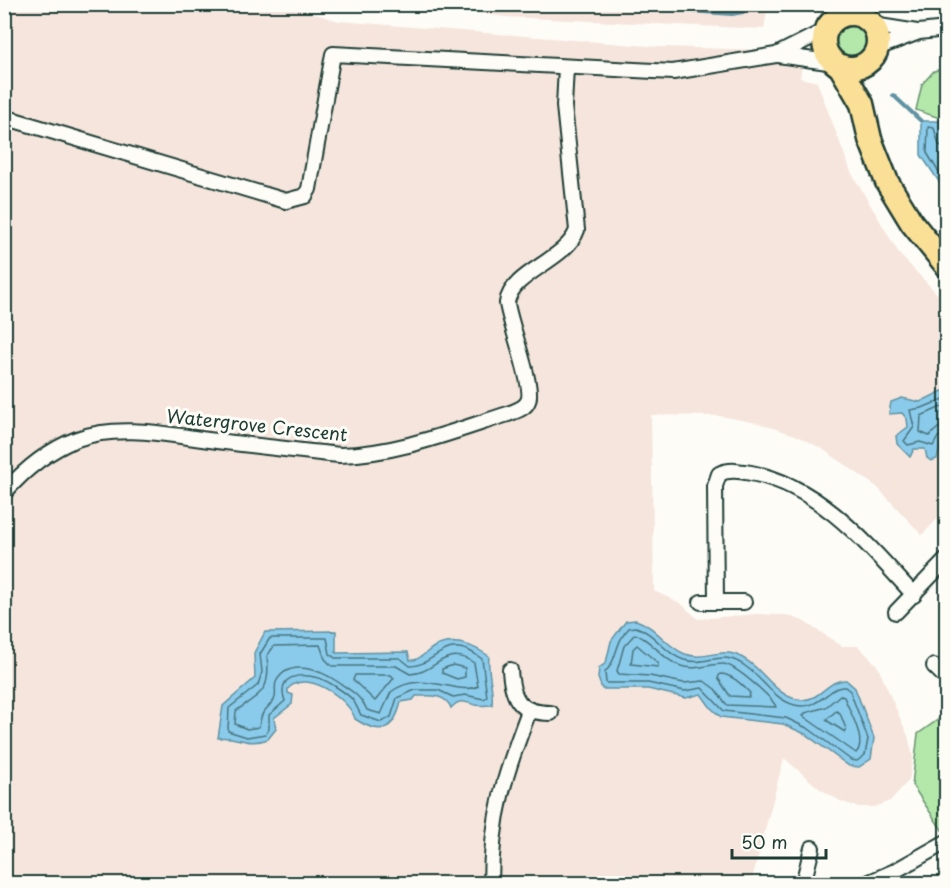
<svg xmlns="http://www.w3.org/2000/svg" width="951" height="888" font-family="'Playpen Sans',sans-serif">
<style>
.built{fill:#f6e5dc}
.green{fill:#b3e8aa;stroke:#69926f;stroke-width:1.5}
.water{fill:#8acaeb;stroke:#5f92a2;stroke-width:1.5}
.lines{fill:none;stroke-linecap:round;stroke-linejoin:round}
.shore{stroke:#4a757d;stroke-width:1.5}
.stream{stroke:#5f92a2;stroke-width:4}
.minor-casing{stroke:#1f3d34;stroke-width:18}
.primary-casing{stroke:#1f3d34;stroke-width:27}
.minor{stroke:#fdfcf7;stroke-width:14}
.primary{stroke:#fadf96;stroke-width:22}
.labels{text-anchor:middle;stroke-width:6;stroke-linejoin:round;paint-order:stroke}
.street-label{font-size:18px;fill:#1f3d34;stroke:#fdfcf7}
</style>
<rect width="100%" height="100%" fill="#fdfcf7"/>
<filter id="ink" filterUnits="userSpaceOnUse"><feTurbulence type="fractalNoise" baseFrequency=".0167" numOctaves="2"/><feDisplacementMap in="SourceGraphic" scale="12" xChannelSelector="R" yChannelSelector="G"/><feConvolveMatrix kernelMatrix="1 2 1 2 8 2 1 2 1" color-interpolation-filters="sRGB"/></filter>
<g filter="url(#ink)">
<g class="built">
<polygon points="5,5 285,5 339,21 660,47 766,50 799,37 803,57 800,78 817,82 851,172 900,255 946,303 946,510 922,535 877,487 821,448 795,435 758,423 720,416 651,415 654,591 680,603 698,619 756,614 786,615 803,621 842,646 858,646 877,665 908,736 913,757 909,780 890,801 874,807 859,807 842,802 820,789 784,758 751,883 5,884"/>
<polygon points="426,5 768,5 764,29 505,17"/>
</g>
<g class="green">
<circle cx="849" cy="42" r="17"/>
<polygon points="946,68 946,144 940,118 916,110 922,84 934,71"/>
<polygon points="946,714 946,826 942,830 912,785 918,734"/>
</g>
<g class="water">
<polygon points="921,121 940,121 946,156 946,192 921,155"/>
<polygon points="942,391 946,392 946,439 942,441 937,459 931,461 927,458 925,449 914,449 910,457 897,444 896,436 908,427 907,419 902,413 889,414 891,402 902,398 920,402"/>
<path d="M636,620C657,627 666,647 685,654C712,663 723,639 754,666C768,678 781,699 802,700C821,700 828,679 846,680L855,688L874,738L871,759L859,767L849,766L805,734L783,724L721,717L711,708L701,694L686,698L648,689H602L598,678L599,668L606,663L611,641L626,621Z"/>
<path d="M336,631V653L408,652L410,660H414C422,658 427,651 434,647C453,637 473,645 489,656C487,674 494,687 492,705C487,705 480,706 475,705C465,702 460,698 451,708C445,693 429,696 416,696L413,700L401,702C394,731 381,736 355,719C350,699 305,668 288,689V693L293,695L292,704L274,718L276,729L268,739C246,747 238,735 218,738L223,706L255,678L254,653L265,632Z"/>
</g>
<g class="lines">
<g class="shore">
<polyline points="946,149 939,145 934,128 928,127 927,153 946,184"/>
<polyline points="946,398 922,408 910,410 914,427 904,441 908,445 920,442 933,446 938,437 946,434"/>
<polyline points="946,405 921,416 920,432 929,436 938,428 946,426"/>
<path d="M636,627C655,633 665,654 684,660C711,667 721,646 749,669C765,682 778,704 801,706C821,707 831,685 845,687L850,691L868,739L865,755L857,761L851,760L809,729L786,718L724,711L702,688L685,691L648,683H606L605,672C618,660 614,643 629,628Z"/>
<path d="M635,634C653,640 662,660 681,666C696,671 708,664 723,664C734,664 773,698 776,707L727,705L715,689L704,681L684,683L650,676L619,674L617,671L624,646Z"/>
<path d="M270,638H327L330,654L335,658H400L410,666C436,666 446,630 482,659L487,697L484,699L465,695L453,697L438,690H415L397,698L391,717L381,722L361,715C358,710 356,704 352,699C345,692 328,681 319,678C299,672 276,676 285,701L269,715V729L265,734L247,737L228,731L229,708L258,685L262,672L260,654Z"/>
<path d="M320,645L325,659L332,666H396L410,674C435,674 445,643 474,663L478,686C459,697 422,668 391,692L381,714L367,710C360,695 351,691 338,682C322,671 289,657 276,682C274,688 277,696 274,700C264,713 262,709 259,727L247,729L235,724L236,711C262,692 271,691 267,656L274,646Z"/>
<polygon points="637,645 658,663 658,667 631,664 633,649"/>
<polygon points="453,665 465,668 465,677 457,679 442,673 442,669"/>
<path d="M720,674C732,674 742,685 750,693L749,697L730,696L718,678Z"/>
<polygon points="355,675 391,675 394,678 375,701 353,680"/>
<path d="M840,695L844,697C849,710 868,742 856,753L803,716L805,713L826,707Z"/>
<polygon points="836,711 840,713 846,729 845,732 826,720"/>
</g>
<g class="stream">
<polyline points="591,4 732,14 743,12"/>
<polyline points="899,9 899,4"/>
<polyline points="893,95 921,121"/>
</g>
<defs>
<g id="minor">
<polyline points="873,25 917,32"/>
<polyline points="877,48 919,32 946,29"/>
<polyline points="778,55 835,63"/>
<polyline points="4,117 286,201 305,196 309,189 333,54 673,72 776,55 826,30"/>
<path d="M4,493C24,470 49,450 77,439C121,423 173,436 217,441C258,446 299,451 340,455C397,454 454,431 508,414C515,411 525,409 528,401C535,388 509,322 507,303C511,272 566,261 577,230L564,106L566,67"/>
<polyline points="701,602 744,602"/>
<path d="M716,602L715,486L719,474C729,469 740,471 751,473C819,485 869,546 914,595"/>
<polyline points="896,612 946,560"/>
<polyline points="934,666 946,678"/>
<path d="M510,670C512,700 520,713 551,713"/>
<path d="M491,884C491,816 505,774 529,711"/>
<polyline points="803,884 812,848"/>
<polyline points="865,884 893,872 946,842"/>
</g>
<g id="primary">
<circle cx="851" cy="41" r="27"/>
<polyline points="840,66 862,104 870,139 887,182 912,223 946,265"/>
</g>
</defs>
<use href="#minor" class="minor-casing"/>
<use href="#primary" class="primary-casing"/>
<use href="#minor" class="minor"/>
<use href="#primary" class="primary"/>
</g>
</g>
<g class="labels">
<g class="street-label">
<text transform="translate(257 426) rotate(6)" y="6">Watergrove Crescent</text>
</g>
</g>
<rect width="951" height="888" fill="none" stroke="#fdfcf7" stroke-width="24"/>
<rect x="12" y="12" width="927" height="864" fill="none" stroke="#1f3d34" stroke-width="2" filter="url(#ink)"/>
<path d="M732 849v9h94v-9" fill="none" stroke="#1f3d34" stroke-width="3"/>
<text x="741" y="849" font-size="18" fill="#1f3d34" stroke="#fdfcf7" stroke-width="4.5" paint-order="stroke">50 m</text>
</svg>
